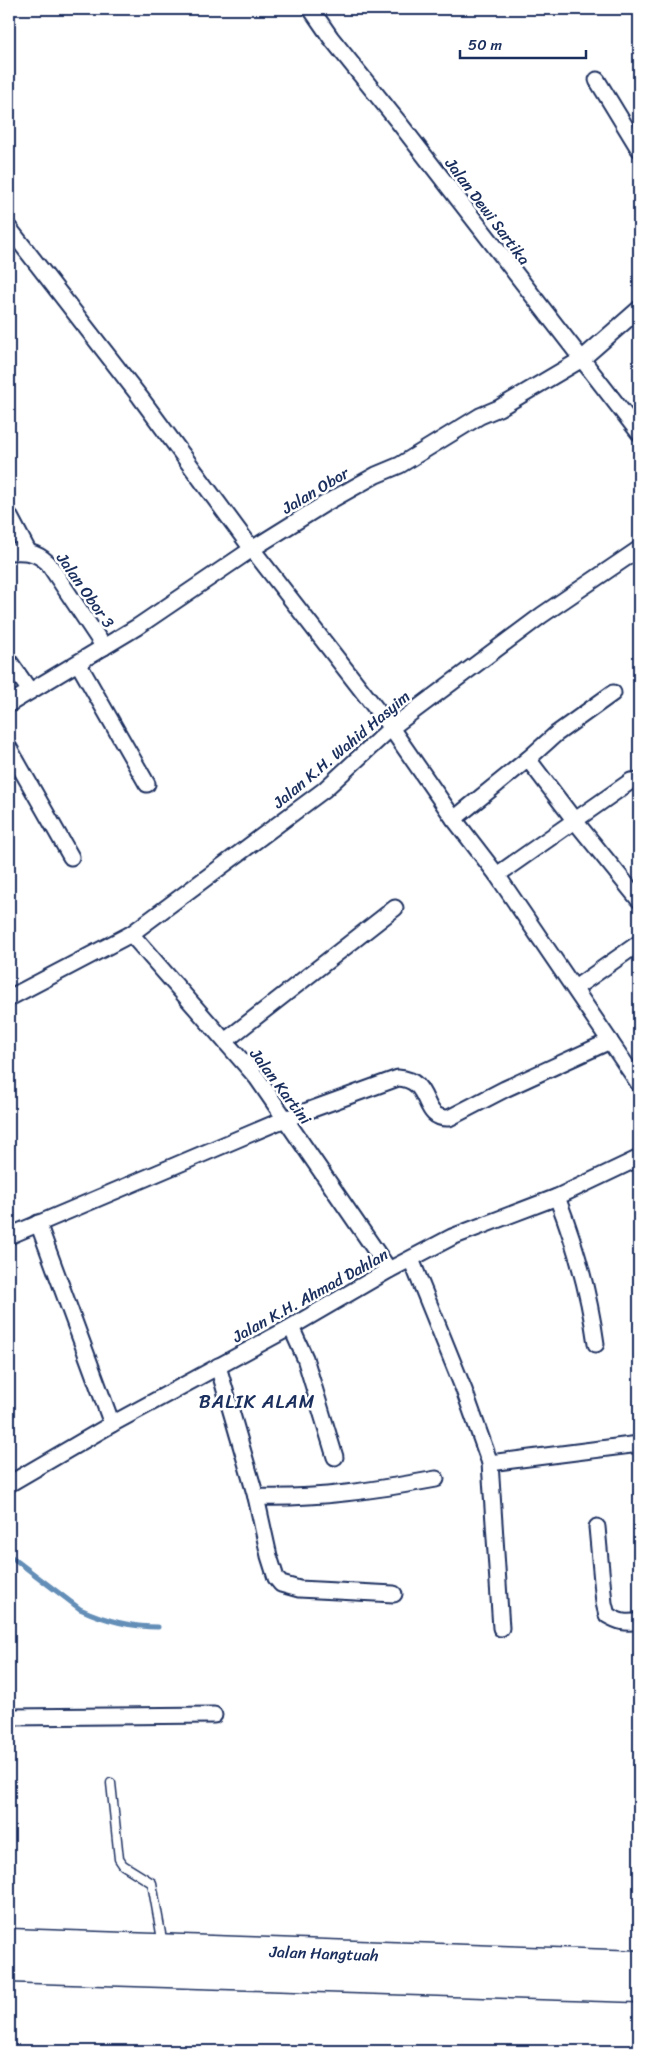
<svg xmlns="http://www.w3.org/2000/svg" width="648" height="2060" font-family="Sriracha,sans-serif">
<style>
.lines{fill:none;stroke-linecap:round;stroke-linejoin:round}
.stream{stroke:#638eb7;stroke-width:5}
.lane-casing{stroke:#1b2f5e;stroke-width:11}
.street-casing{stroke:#1b2f5e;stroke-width:19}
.highway-casing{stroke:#1b2f5e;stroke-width:31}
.lane{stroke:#fff;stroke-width:8}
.street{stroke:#fff;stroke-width:15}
.highway{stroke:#fff;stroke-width:28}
.labels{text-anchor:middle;stroke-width:5;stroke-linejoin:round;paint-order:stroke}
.street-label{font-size:16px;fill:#1b2f5e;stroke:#fff}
.quarter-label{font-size:19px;letter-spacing:1px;fill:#1b2f5e;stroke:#fff}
</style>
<rect width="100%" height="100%" fill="#fff"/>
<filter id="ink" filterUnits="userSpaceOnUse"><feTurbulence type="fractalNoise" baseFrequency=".02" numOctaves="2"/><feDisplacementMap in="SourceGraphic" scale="10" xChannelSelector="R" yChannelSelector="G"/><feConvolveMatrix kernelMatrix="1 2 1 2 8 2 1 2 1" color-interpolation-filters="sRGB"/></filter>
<g filter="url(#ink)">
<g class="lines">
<path class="stream" d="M9,1555L80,1609C106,1621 130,1627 158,1627"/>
<defs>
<polyline id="lane" points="111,1783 119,1859 123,1865 152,1883 163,1945"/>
<g id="street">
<polyline points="311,9 331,38 400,124 639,433"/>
<polyline points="597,80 639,149"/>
<polyline points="9,228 140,397 252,549 391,728 454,819 497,875 639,1084"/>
<polyline points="9,515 28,551"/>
<path d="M9,552C25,551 35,551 48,563L104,647"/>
<polyline points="9,661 30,691"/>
<polyline points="78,663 147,784"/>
<polyline points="9,704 137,627 252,549 326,503 376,475 400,465 480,416 499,408 582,359 639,309"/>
<polyline points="9,748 71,857"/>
<polyline points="528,759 575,821 639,900"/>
<polyline points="454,819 528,759 556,734 613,693"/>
<polyline points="497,875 631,781 639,780"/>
<polyline points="131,934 257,1078 389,1270"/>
<polyline points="575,988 639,943"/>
<polyline points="9,998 131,934 324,790 391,728 542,615 639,549"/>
<polyline points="225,1041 395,908"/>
<path d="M557,1197C576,1246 589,1292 596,1344"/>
<polyline points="38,1223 112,1424"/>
<path d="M9,1236L285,1119L398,1078C434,1080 419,1120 449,1118L505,1089L610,1041"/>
<polyline points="411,1259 464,1390 490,1463 501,1628"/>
<polyline points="291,1327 305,1358 335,1457"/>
<path d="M218,1366L256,1497C317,1499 376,1490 436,1479"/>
<polyline points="490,1463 639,1444"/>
<polyline points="9,1484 112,1424 291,1327 389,1270 452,1237 557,1197 639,1158"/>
<polyline points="256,1497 269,1556 276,1578 281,1584 299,1589 394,1594"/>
<path d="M597,1527L604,1603L607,1615C619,1622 626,1624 639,1621"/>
<polyline points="9,1717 214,1715"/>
</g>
<g id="highway">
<polyline points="9,1943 639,1965"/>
<polyline points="9,1968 639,1988"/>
</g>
</defs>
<use href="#lane" class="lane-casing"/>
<use href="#street" class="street-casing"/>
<use href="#highway" class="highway-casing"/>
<use href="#lane" class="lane"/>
<use href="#street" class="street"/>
<use href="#highway" class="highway"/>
</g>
</g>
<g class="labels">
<g class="street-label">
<text transform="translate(488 211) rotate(53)" y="6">Jalan Dewi Sartika</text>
<text transform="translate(315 490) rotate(-31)" y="6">Jalan Obor</text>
<text transform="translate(86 590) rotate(55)" y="6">Jalan Obor 3</text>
<text transform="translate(341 749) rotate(-40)" y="6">Jalan K.H. Wahid Hasyim</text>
<text transform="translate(281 1086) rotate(53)" y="6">Jalan Kartini</text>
<text transform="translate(310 1295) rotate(-29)" y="6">Jalan K.H. Ahmad Dahlan</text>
<text transform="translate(324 1953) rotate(2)" y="6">Jalan Hangtuah</text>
</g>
<g class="quarter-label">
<text x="257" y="1408">BALIK ALAM</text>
</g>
</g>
<rect width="648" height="2060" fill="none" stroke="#fff" stroke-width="30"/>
<rect x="15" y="15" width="618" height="2030" fill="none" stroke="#1b2f5e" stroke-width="2" filter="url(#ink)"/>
<path d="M460 50v8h126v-8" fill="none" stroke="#1b2f5e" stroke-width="2.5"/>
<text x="468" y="50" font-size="15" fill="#1b2f5e" stroke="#ffffff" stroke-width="4" paint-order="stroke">50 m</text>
</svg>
